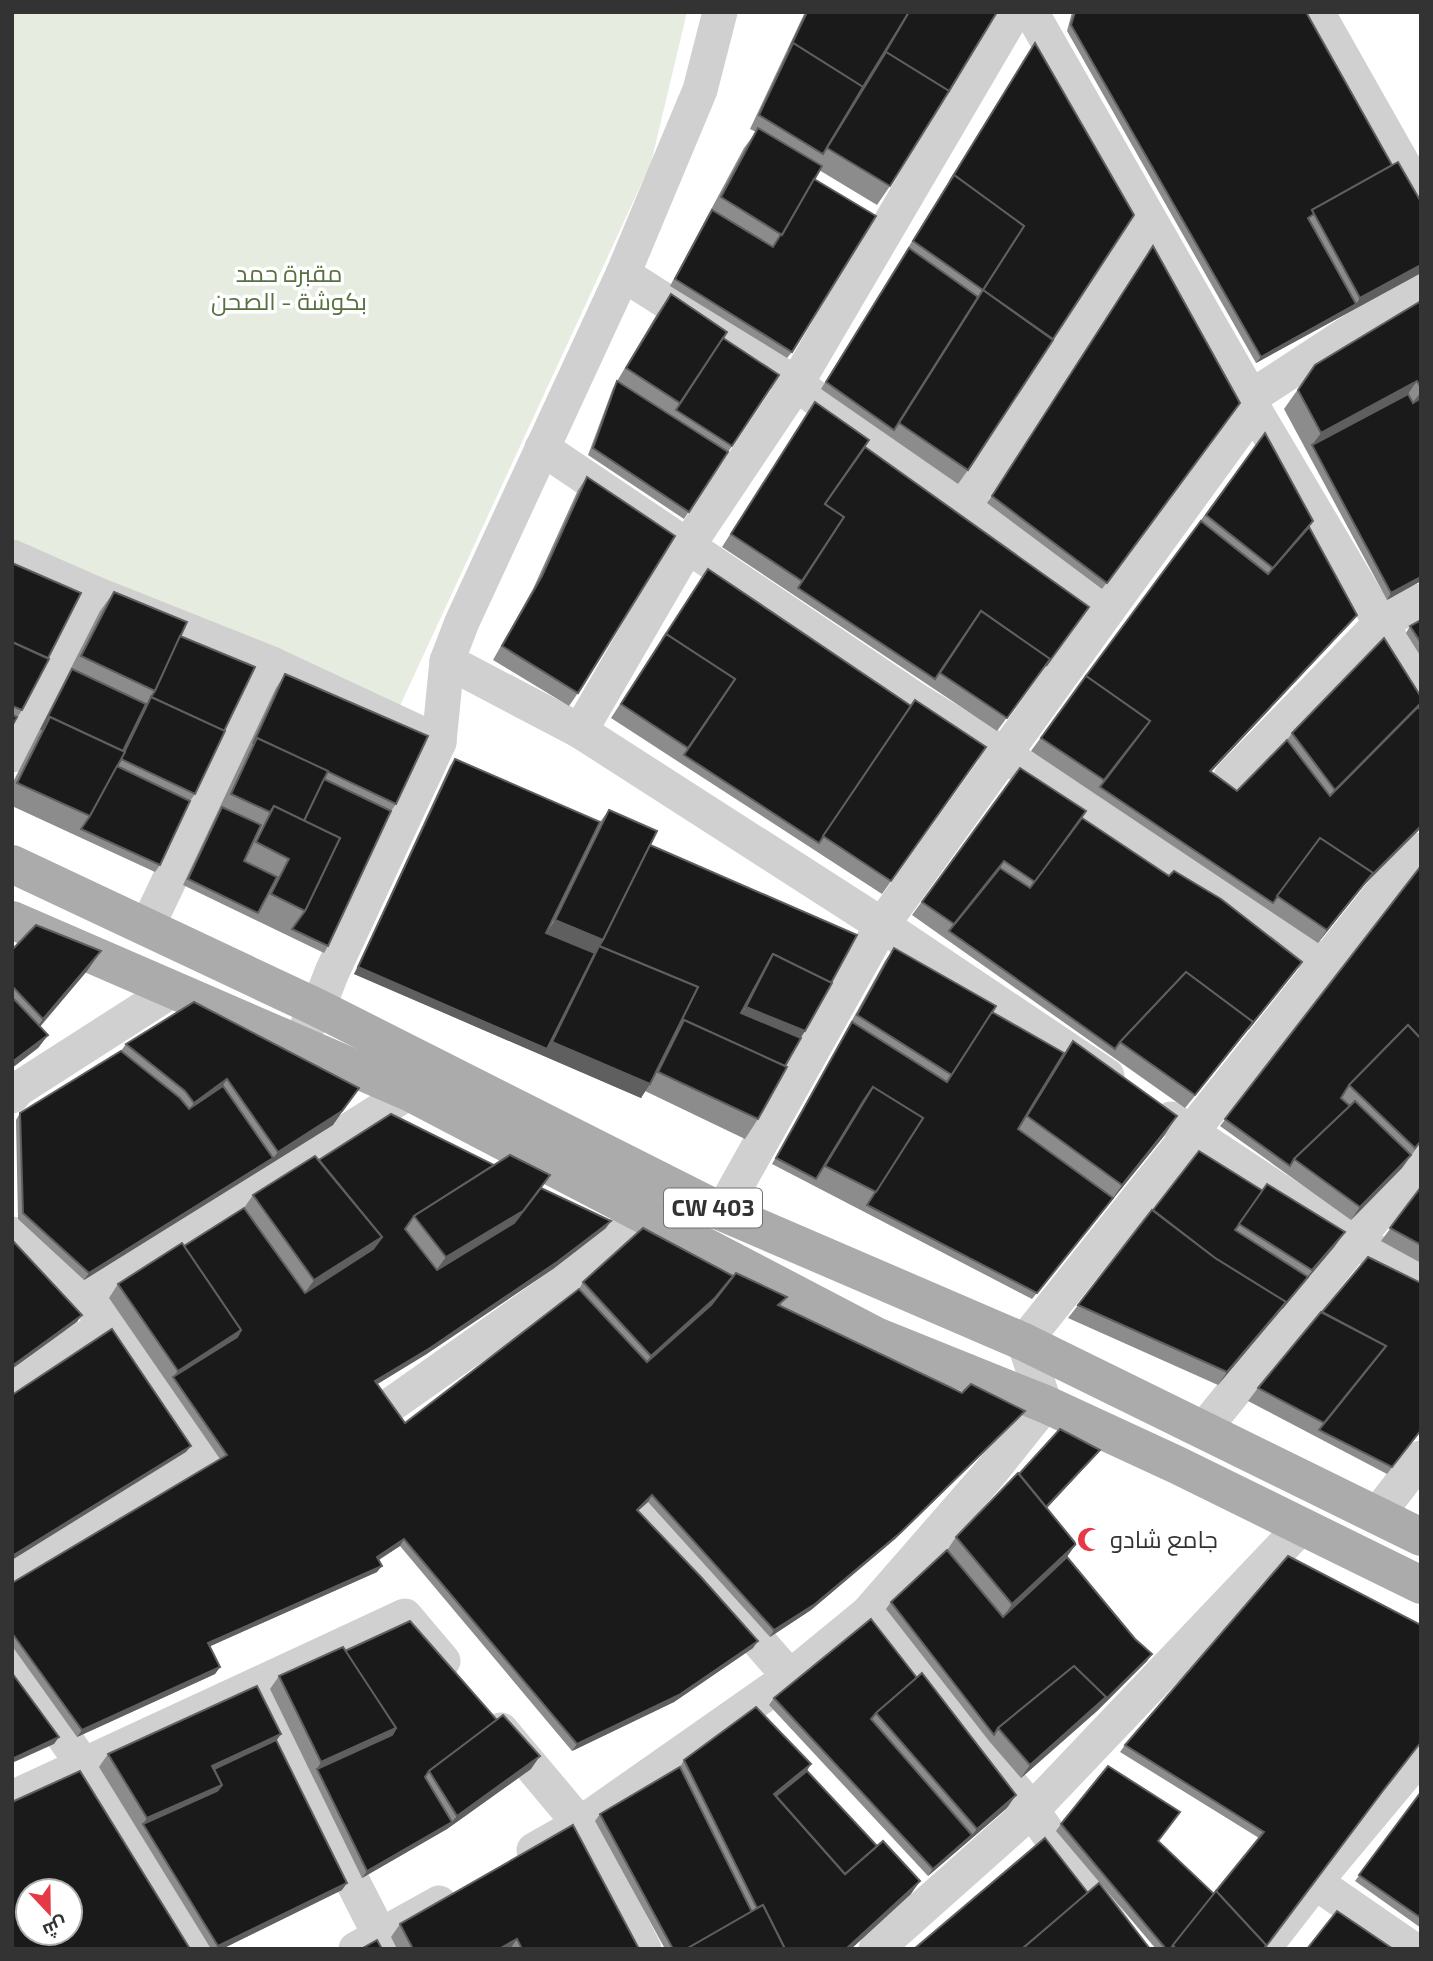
<svg xmlns="http://www.w3.org/2000/svg" width="1433" height="1961" font-family="'Exo 2',Cairo,sans-serif">
<style>
.green{fill:#e6ecdf}
.lines{fill:none;stroke-linecap:round;stroke-linejoin:round}
.street{stroke:#d0d0d0;stroke-width:35}
.primary{stroke:#ababab;stroke-width:38}
.wall{fill:#8c8c8c}
.shaded-wall{fill:#5f5f5f}
.building{fill:#1a1a1a;stroke:#5f5f5f;stroke-width:2;fill-rule:evenodd}
.labels{text-anchor:middle;stroke-width:7;stroke-linejoin:round;paint-order:stroke}
.shield{fill:#fff;stroke:#707070;stroke-width:2}
.shield-label{font-size:23px;font-weight:bold;fill:#333}
.park-label{font-size:24px;fill:#56703f;stroke:#fff}
.poi-label{font-size:24px;fill:#333;stroke:#fff;text-anchor:start}
</style>
<rect width="100%" height="100%" fill="#fff"/>
<polygon class="green" points="12,12 687,12 651,163 399,708 12,545"/>
<g class="lines">
<g class="street">
<polyline points="1031,12 1251,397 1254,409 1421,691"/>
<polyline points="1317,12 1421,196"/>
<polyline points="623,274 796,384 965,504 1107,611"/>
<polyline points="1251,397 1421,286"/>
<polyline points="542,448 919,702 1005,755 1324,964"/>
<polyline points="965,504 1148,219"/>
<polyline points="12,557 96,594 272,664 439,742"/>
<polyline points="447,661 580,731 882,925 1107,1076"/>
<polyline points="580,731 687,547 796,384 1014,12"/>
<polyline points="12,755 96,594"/>
<polyline points="1231,777 1381,623 1421,601"/>
<polyline points="147,927 272,664"/>
<polyline points="297,1044 318,1008 332,972 439,742 447,661 462,622 623,274 700,90 720,12"/>
<polyline points="12,1096 18,1089 174,989"/>
<polyline points="1171,1119 1355,1241 1421,1276"/>
<polyline points="722,1212 882,925 1107,611 1254,409"/>
<polyline points="12,1234 82,1299 111,1321 192,1435 202,1455 174,1477 12,1572"/>
<polyline points="82,1299 409,1092"/>
<polyline points="12,1387 111,1321"/>
<polyline points="392,1404 562,1284 642,1214"/>
<polyline points="1203,1430 1421,1160"/>
<polyline points="648,1515 790,1677"/>
<polyline points="1377,1515 1421,1458"/>
<polyline points="868,1613 1032,1810 1128,1949"/>
<polyline points="12,1662 84,1766 199,1949"/>
<polyline points="256,1693 387,1949"/>
<polyline points="501,1730 580,1824 644,1949"/>
<polyline points="12,1798 405,1616 443,1661"/>
<polyline points="534,1850 580,1824 790,1677 868,1613 990,1473 1045,1404 1024,1342 1407,861 1421,850"/>
<polyline points="1315,1882 1412,1949"/>
<polyline points="356,1949 439,1903"/>
<polyline points="876,1949 1032,1810 1302,1526"/>
<polyline points="1263,1949 1315,1882 1421,1755"/>
</g>
<g class="primary">
<polyline points="12,864 318,1008 722,1212 1024,1342 1421,1537"/>
<polyline points="12,920 409,1092 878,1337 1045,1404 1177,1465 1421,1585"/>
</g>
</g>
<g class="wall">
<polygon points="805,12 997,12 890,186 877,205 819,170 814,179 792,352 787,358 670,286 744,148 756,132 750,129"/>
<polygon points="1072,12 1306,12 1392,165 1421,202 1421,273 1256,363 1067,31"/>
<polygon points="1030,50 968,470 958,484 821,389"/>
<polygon points="1153,246 1240,403 1102,589 987,503"/>
<polygon points="671,294 723,338 779,375 684,519 588,455 613,388 657,314"/>
<polygon points="1421,301 1421,581 1387,600 1284,409 1315,365"/>
<polygon points="815,402 865,447 1089,607 997,731 722,547"/>
<polygon points="1265,433 1313,521 1309,527 1352,621 1211,772 1237,791 1287,740 1292,733 1421,697 1421,703 1418,707 1421,711 1421,828 1363,886 1318,943 1031,751"/>
<polygon points="587,477 578,693 569,706 493,660 533,589 578,490"/>
<polygon points="12,563 22,710 12,726"/>
<polygon points="708,569 911,706 986,747 882,894 611,718"/>
<polygon points="114,592 180,636 224,731 195,794 190,801 160,865 155,872 12,806 12,784 100,611"/>
<polygon points="1421,620 1421,657 1406,633 1410,626"/>
<polygon points="285,674 396,804 391,811 328,946 324,953 183,885 276,688"/>
<polygon points="455,759 600,822 609,810 650,845 857,935 801,1038 758,1119 745,1139 645,1091 641,1098 354,974 450,766"/>
<polygon points="1020,768 1082,818 1297,969 1185,1108 912,915"/>
<polygon points="1421,866 1421,1142 1402,1168 1351,1220 1220,1126"/>
<polygon points="894,948 992,1012 1064,1054 1073,1041 1164,1136 1032,1299 772,1164 885,961"/>
<polygon points="12,950 101,951 87,971 40,1027 48,1035 38,1048 12,1068"/>
<polygon points="194,1002 333,1125 84,1280 18,1219 16,1120 20,1113 121,1051 126,1044"/>
<polygon points="1199,1151 1335,1246 1218,1385 1068,1318"/>
<polygon points="319,1160 494,1165 550,1175 541,1188 606,1228 553,1269 425,1355 377,1384 405,1423 579,1289 583,1282 782,1304 780,1306 962,1393 1025,1411 1020,1417 895,1539 811,1610 770,1637 648,1502 638,1511 753,1648 674,1702 572,1751 400,1546 379,1560 377,1572 210,1646 220,1667 215,1674 77,1737 12,1646 12,1583 220,1459 109,1298 118,1284 184,1246 244,1208 253,1195"/>
<polygon points="1421,1187 1421,1263 1381,1241"/>
<polygon points="1258,1388 1421,1431 1387,1474 1248,1401"/>
<polygon points="1100,1450 1095,1456 1047,1508 1076,1544 1067,1557 1147,1661 1097,1711 1021,1778 989,1741 886,1609 891,1602 947,1550 956,1537 1019,1474"/>
<polygon points="871,1619 1007,1808 928,1876 769,1705 774,1698"/>
<polygon points="345,1651 531,1769 447,1829 362,1878 270,1689 279,1676"/>
<polygon points="276,1740 342,1890 222,1949 211,1949 99,1767 108,1754"/>
<polygon points="1125,1745 1377,1798 1264,1949 1156,1949 1056,1831 1061,1824 1158,1841 1214,1894 1259,1838 1120,1752"/>
<polygon points="684,1760 811,1764 807,1771 911,1894 851,1949 665,1949 595,1821 600,1814 680,1767"/>
<polygon points="1421,1792 1421,1928 1355,1881"/>
<polygon points="400,1924 639,1949 397,1949 391,1937"/>
</g>
<g class="shaded-wall">
<polygon points="1421,265 1421,273 1256,363 1261,357 1356,304 1360,298"/>
<polygon points="1417,381 1403,401 1312,445 1321,433"/>
<polygon points="1421,392 1421,402 1408,409"/>
<polygon points="1421,577 1421,581 1387,600 1391,593"/>
<polygon points="1357,615 1352,621 1205,778 1210,771"/>
<polygon points="1421,703 1414,714 1325,803 1335,790"/>
<polygon points="1421,826 1421,828 1363,886 1318,943 1327,930 1373,873"/>
<polygon points="555,920 603,940 590,960 542,940"/>
<polygon points="101,951 87,971 29,1039 43,1019"/>
<polygon points="1302,962 1297,969 1185,1108 1253,1022"/>
<polygon points="358,967 547,1049 552,1042 650,1084 641,1098 354,974"/>
<polygon points="746,1007 805,1031 796,1044 737,1020"/>
<polygon points="48,1035 38,1048 12,1068 12,1062"/>
<polygon points="227,1079 218,1093 185,1116 194,1103"/>
<polygon points="359,1088 333,1125 84,1280 89,1273 273,1158 278,1152"/>
<polygon points="1177,1116 1164,1136 1032,1299 1113,1198 1122,1185"/>
<polygon points="1421,1141 1402,1168 1351,1220 1360,1207 1411,1155"/>
<polygon points="550,1175 509,1230 432,1276 446,1257"/>
<polygon points="611,1221 606,1228 553,1269 425,1355 371,1388 375,1381"/>
<polygon points="1345,1232 1335,1246 1218,1385 1227,1372"/>
<polygon points="382,1237 368,1256 300,1300 314,1280"/>
<polygon points="715,1298 706,1312 642,1369 651,1356"/>
<polygon points="82,1315 77,1322 12,1369 12,1366"/>
<polygon points="241,1330 232,1343 173,1377 178,1371"/>
<polygon points="1025,1411 1020,1417 895,1539 811,1610 770,1637 774,1630"/>
<polygon points="191,1446 186,1452 12,1560 12,1556"/>
<polygon points="1100,1450 1095,1456 1031,1525 1036,1518"/>
<polygon points="652,1495 648,1502 632,1516 637,1510"/>
<polygon points="404,1539 400,1546 372,1564 377,1557"/>
<polygon points="1076,1544 1062,1563 999,1624 1012,1604"/>
<polygon points="382,1566 377,1572 204,1649 208,1643"/>
<polygon points="758,1641 753,1648 674,1702 572,1751 577,1744"/>
<polygon points="1152,1654 1147,1661 1097,1711 1021,1778 1030,1765"/>
<polygon points="220,1667 215,1674 77,1737 82,1730"/>
<polygon points="396,1728 387,1741 317,1769 321,1762"/>
<polygon points="281,1734 272,1747 208,1772 212,1766"/>
<polygon points="59,1737 54,1744 12,1763 12,1759"/>
<polygon points="540,1756 531,1769 447,1829 362,1878 367,1871 452,1822 457,1816"/>
<polygon points="811,1764 802,1777 771,1802 774,1794"/>
<polygon points="222,1785 212,1798 143,1824 147,1818"/>
<polygon points="1016,1795 1007,1808 928,1876 933,1869 972,1835 977,1829"/>
<polygon points="920,1881 911,1894 851,1949 846,1949"/>
<polygon points="347,1883 342,1890 222,1949 216,1949 218,1946"/>
<polygon points="517,1939 510,1949 499,1949"/>
</g>
<g class="building">
<polygon points="807,12 909,12 863,87 793,43 789,50"/>
<polygon points="909,12 997,12 949,91 886,52 882,58"/>
<polygon points="1075,12 1306,12 1392,165 1312,210 1314,214 1308,218 1356,304 1261,357 1071,25"/>
<polygon points="793,43 863,87 823,154 759,115"/>
<polygon points="1035,43 1134,215 1053,339 983,290 1024,226 954,175 950,181"/>
<polygon points="886,52 949,91 890,186 827,148"/>
<polygon points="758,128 822,166 782,235 721,197"/>
<polygon points="1398,162 1421,202 1421,265 1360,298 1312,210"/>
<polygon points="954,175 1024,226 983,290 1053,340 968,470 899,423 983,290 913,241"/>
<polygon points="814,179 876,216 792,352 675,279 712,210 773,247 781,234 782,235"/>
<polygon points="1153,246 1240,403 1107,583 992,496"/>
<polygon points="909,248 978,297 894,430 826,382"/>
<polygon points="671,294 727,332 680,403 626,368"/>
<polygon points="1421,301 1421,388 1417,381 1321,433 1298,390 1315,365"/>
<polygon points="723,338 779,375 732,446 676,410"/>
<polygon points="617,381 728,452 689,512 593,448"/>
<polygon points="1408,394 1413,403 1421,398 1421,577 1391,593 1312,445"/>
<polygon points="815,402 869,440 825,504 844,517 802,581 731,534"/>
<polygon points="1265,433 1313,521 1273,568 1206,515"/>
<polygon points="865,447 1089,607 1046,666 1050,659 981,611 935,679 798,588 844,517 825,504"/>
<polygon points="587,477 675,536 578,693 502,646 542,576"/>
<polygon points="1201,521 1268,574 1309,527 1357,615 1210,771 1237,791 1287,740 1330,796 1418,707 1421,711 1421,826 1368,879 1373,873 1320,838 1273,903 1100,787 1150,721 1086,676"/>
<polygon points="12,563 81,593 48,658 12,642"/>
<polygon points="708,569 911,706 819,843 684,755 735,679 666,634 662,640"/>
<polygon points="114,592 187,622 155,691 81,656"/>
<polygon points="981,611 1050,659 1007,718 940,673"/>
<polygon points="1421,620 1421,643 1410,626"/>
<polygon points="666,634 735,679 688,748 621,704"/>
<polygon points="180,636 255,667 224,731 151,697 155,691"/>
<polygon points="1384,638 1421,697 1421,703 1335,790 1292,733"/>
<polygon points="12,642 49,659 22,710 12,706"/>
<polygon points="72,669 146,704 123,751 50,717 41,730"/>
<polygon points="285,674 428,736 396,804 257,738 253,744"/>
<polygon points="1086,676 1150,721 1104,780 1041,738"/>
<polygon points="151,697 225,731 195,794 121,759"/>
<polygon points="915,700 986,747 891,881 823,836"/>
<polygon points="12,715 17,717 12,726"/>
<polygon points="50,717 125,752 90,816 17,783"/>
<polygon points="257,738 328,771 304,821 274,806 270,812 231,794"/>
<polygon points="455,759 600,822 546,933 595,953 547,1049 358,967"/>
<polygon points="117,766 190,801 160,865 81,829 90,816"/>
<polygon points="1020,768 1086,811 1035,882 1004,861 954,924 922,902"/>
<polygon points="324,779 391,811 328,946 292,929 305,911 340,838 304,821"/>
<polygon points="274,806 340,838 305,911 271,894 289,859 256,842"/>
<polygon points="222,807 261,825 244,861 277,877 258,913 188,879"/>
<polygon points="609,810 657,831 603,940 555,920"/>
<polygon points="1082,818 1169,876 1174,871 1221,899 1302,962 1248,1029 1253,1022 1186,972 1120,1042 1115,1049 949,931 1000,868 1030,888"/>
<polygon points="1320,838 1373,873 1327,930 1277,896"/>
<polygon points="650,845 857,935 831,983 773,954 769,961 741,1013 801,1038 785,1066 684,1020 677,1029 698,987 599,946 603,940"/>
<polygon points="1421,866 1421,1039 1408,1025 1349,1085 1341,1098 1350,1106 1294,1159 1290,1166 1225,1119"/>
<polygon points="36,925 101,951 43,1019 12,986 12,950"/>
<polygon points="599,946 698,987 650,1084 552,1042"/>
<polygon points="894,948 996,1006 952,1075 857,1015"/>
<polygon points="773,954 832,983 805,1031 746,1007"/>
<polygon points="1186,972 1253,1022 1195,1095 1120,1042"/>
<polygon points="12,997 48,1035 12,1062"/>
<polygon points="194,1002 359,1088 342,1111 278,1152 227,1079 194,1103 185,1091 126,1044"/>
<polygon points="992,1012 1064,1053 1018,1129 1113,1198 1037,1293 867,1205 923,1118 873,1087 864,1100 816,1179 776,1158 852,1022 947,1082"/>
<polygon points="684,1020 787,1067 758,1119 658,1072"/>
<polygon points="1408,1025 1421,1039 1421,1141 1415,1148 1349,1085"/>
<polygon points="1073,1041 1177,1116 1122,1185 1027,1116"/>
<polygon points="121,1051 180,1098 189,1109 223,1086 273,1158 89,1273 23,1213 20,1113"/>
<polygon points="873,1087 923,1118 876,1192 825,1166"/>
<polygon points="1355,1101 1411,1155 1360,1207 1294,1159"/>
<polygon points="391,1114 494,1165 414,1216 405,1229 437,1270 514,1223 541,1188 611,1221 557,1262 430,1348 375,1381 405,1423 579,1289 647,1362 711,1305 736,1273 787,1297 778,1305 962,1393 971,1384 1025,1411 900,1533 815,1604 774,1630 652,1495 637,1510 700,1576 758,1641 679,1695 577,1744 404,1539 377,1557 382,1566 208,1643 220,1667 82,1730 12,1633 12,1583 227,1455 173,1377 237,1337 241,1330 184,1246 244,1208 305,1293 373,1249 382,1237 319,1160"/>
<polygon points="1199,1151 1263,1191 1235,1230 1308,1277 1282,1308 1286,1302 1215,1258 1153,1210"/>
<polygon points="510,1155 550,1175 523,1211 446,1257 414,1216"/>
<polygon points="315,1156 382,1237 314,1280 253,1195"/>
<polygon points="1267,1184 1345,1232 1312,1270 1239,1224"/>
<polygon points="1421,1187 1421,1245 1390,1228"/>
<polygon points="1152,1210 1215,1258 1286,1302 1227,1372 1078,1305"/>
<polygon points="643,1228 733,1276 715,1298 651,1356 583,1282"/>
<polygon points="12,1240 82,1315 12,1366"/>
<polygon points="182,1243 241,1330 178,1371 118,1284"/>
<polygon points="1368,1257 1421,1283 1421,1430 1392,1467 1319,1430 1386,1346 1322,1312"/>
<polygon points="1321,1312 1386,1346 1324,1423 1258,1388"/>
<polygon points="112,1329 191,1446 12,1556 12,1395"/>
<polygon points="1060,1429 1100,1450 1046,1507 1019,1474"/>
<polygon points="1018,1473 1076,1544 1012,1604 956,1537"/>
<polygon points="947,1550 1003,1617 1067,1557 1135,1639 1152,1654 1101,1704 1106,1697 1074,1666 998,1728 994,1735 891,1602"/>
<polygon points="1288,1556 1421,1625 1421,1742 1382,1792 1264,1949 1266,1945 1216,1891 1264,1832 1125,1745"/>
<polygon points="871,1619 917,1678 876,1713 871,1719 972,1835 933,1869 774,1698"/>
<polygon points="410,1621 497,1720 429,1771 425,1777 452,1822 367,1871 317,1769 392,1735 396,1728 345,1651"/>
<polygon points="343,1647 396,1728 321,1762 279,1676"/>
<polygon points="1074,1666 1106,1697 1030,1765 998,1728"/>
<polygon points="12,1673 59,1737 12,1759"/>
<polygon points="922,1673 1016,1795 977,1829 876,1713"/>
<polygon points="257,1686 281,1734 212,1766 222,1785 147,1818 108,1754"/>
<polygon points="756,1707 811,1764 774,1794 845,1874 883,1841 920,1881 846,1949 785,1949 763,1905 757,1908 684,1760"/>
<polygon points="503,1715 540,1756 457,1816 429,1771"/>
<polygon points="276,1740 347,1883 218,1946 143,1824 217,1791 222,1785 214,1769"/>
<polygon points="1108,1766 1180,1812 1158,1841 1214,1894 1170,1949 1166,1949 1061,1824"/>
<polygon points="680,1767 752,1912 688,1949 673,1949 600,1814"/>
<path d="M80,1771L190,1949H12V1802ZM28,1891H70V1933H28Z"/>
<polygon points="807,1771 877,1846 845,1874 776,1796"/>
<polygon points="1421,1792 1421,1918 1359,1875"/>
<polygon points="573,1825 639,1949 522,1949 517,1939 499,1949 413,1949 400,1924"/>
<polygon points="1045,1838 1088,1893 1022,1949 914,1949"/>
<polygon points="1099,1883 1150,1949 1022,1949"/>
<polygon points="1216,1891 1266,1945 1264,1949 1176,1949 1173,1945"/>
<polygon points="763,1905 785,1949 689,1949 688,1948"/>
<polygon points="1337,1911 1393,1949 1307,1949"/>
<polygon points="377,1940 382,1949 361,1949"/>
</g>
<defs>
<symbol id="mosque-bare" viewBox="-9 -9 18 18"><path d="M3.5-4.9A6 6 0 1 0 3.5 4.9A5 5 0 1 1 3.5-4.9Z" fill="#e63946" stroke="#fff" stroke-width="2.5" paint-order="stroke"/></symbol>
</defs>
<g fill-rule="evenodd">
<use href="#mosque-bare" x="1072" y="1522" width="35" height="35"/>
</g>
<g class="labels">
<rect class="shield" x="664" y="1188.5" width="98" height="39" rx="5"/>
<g class="shield-label">
<text x="713" y="1216">CW 403</text>
</g>
<g class="park-label">
<text x="289" y="282">مقبرة حمد<tspan x="289" dy="28">بكوشة - الصحن</tspan></text>
</g>
<g class="poi-label">
<text x="1110" y="1548">جامع شادو</text>
</g>
</g>
<rect width="1433" height="1961" fill="none" stroke="#333333" stroke-width="28"/>
<g transform="translate(49 1912) rotate(158)"><circle r="33" fill="#ffffff" stroke="#adadad" stroke-width="2"/>
<path d="M0-5L12 26L0 18L-12 26Z" fill="#e63946"/>
<text y="-10" font-size="19" font-weight="bold" text-anchor="middle" fill="#333333">ش</text>
</g>
</svg>
